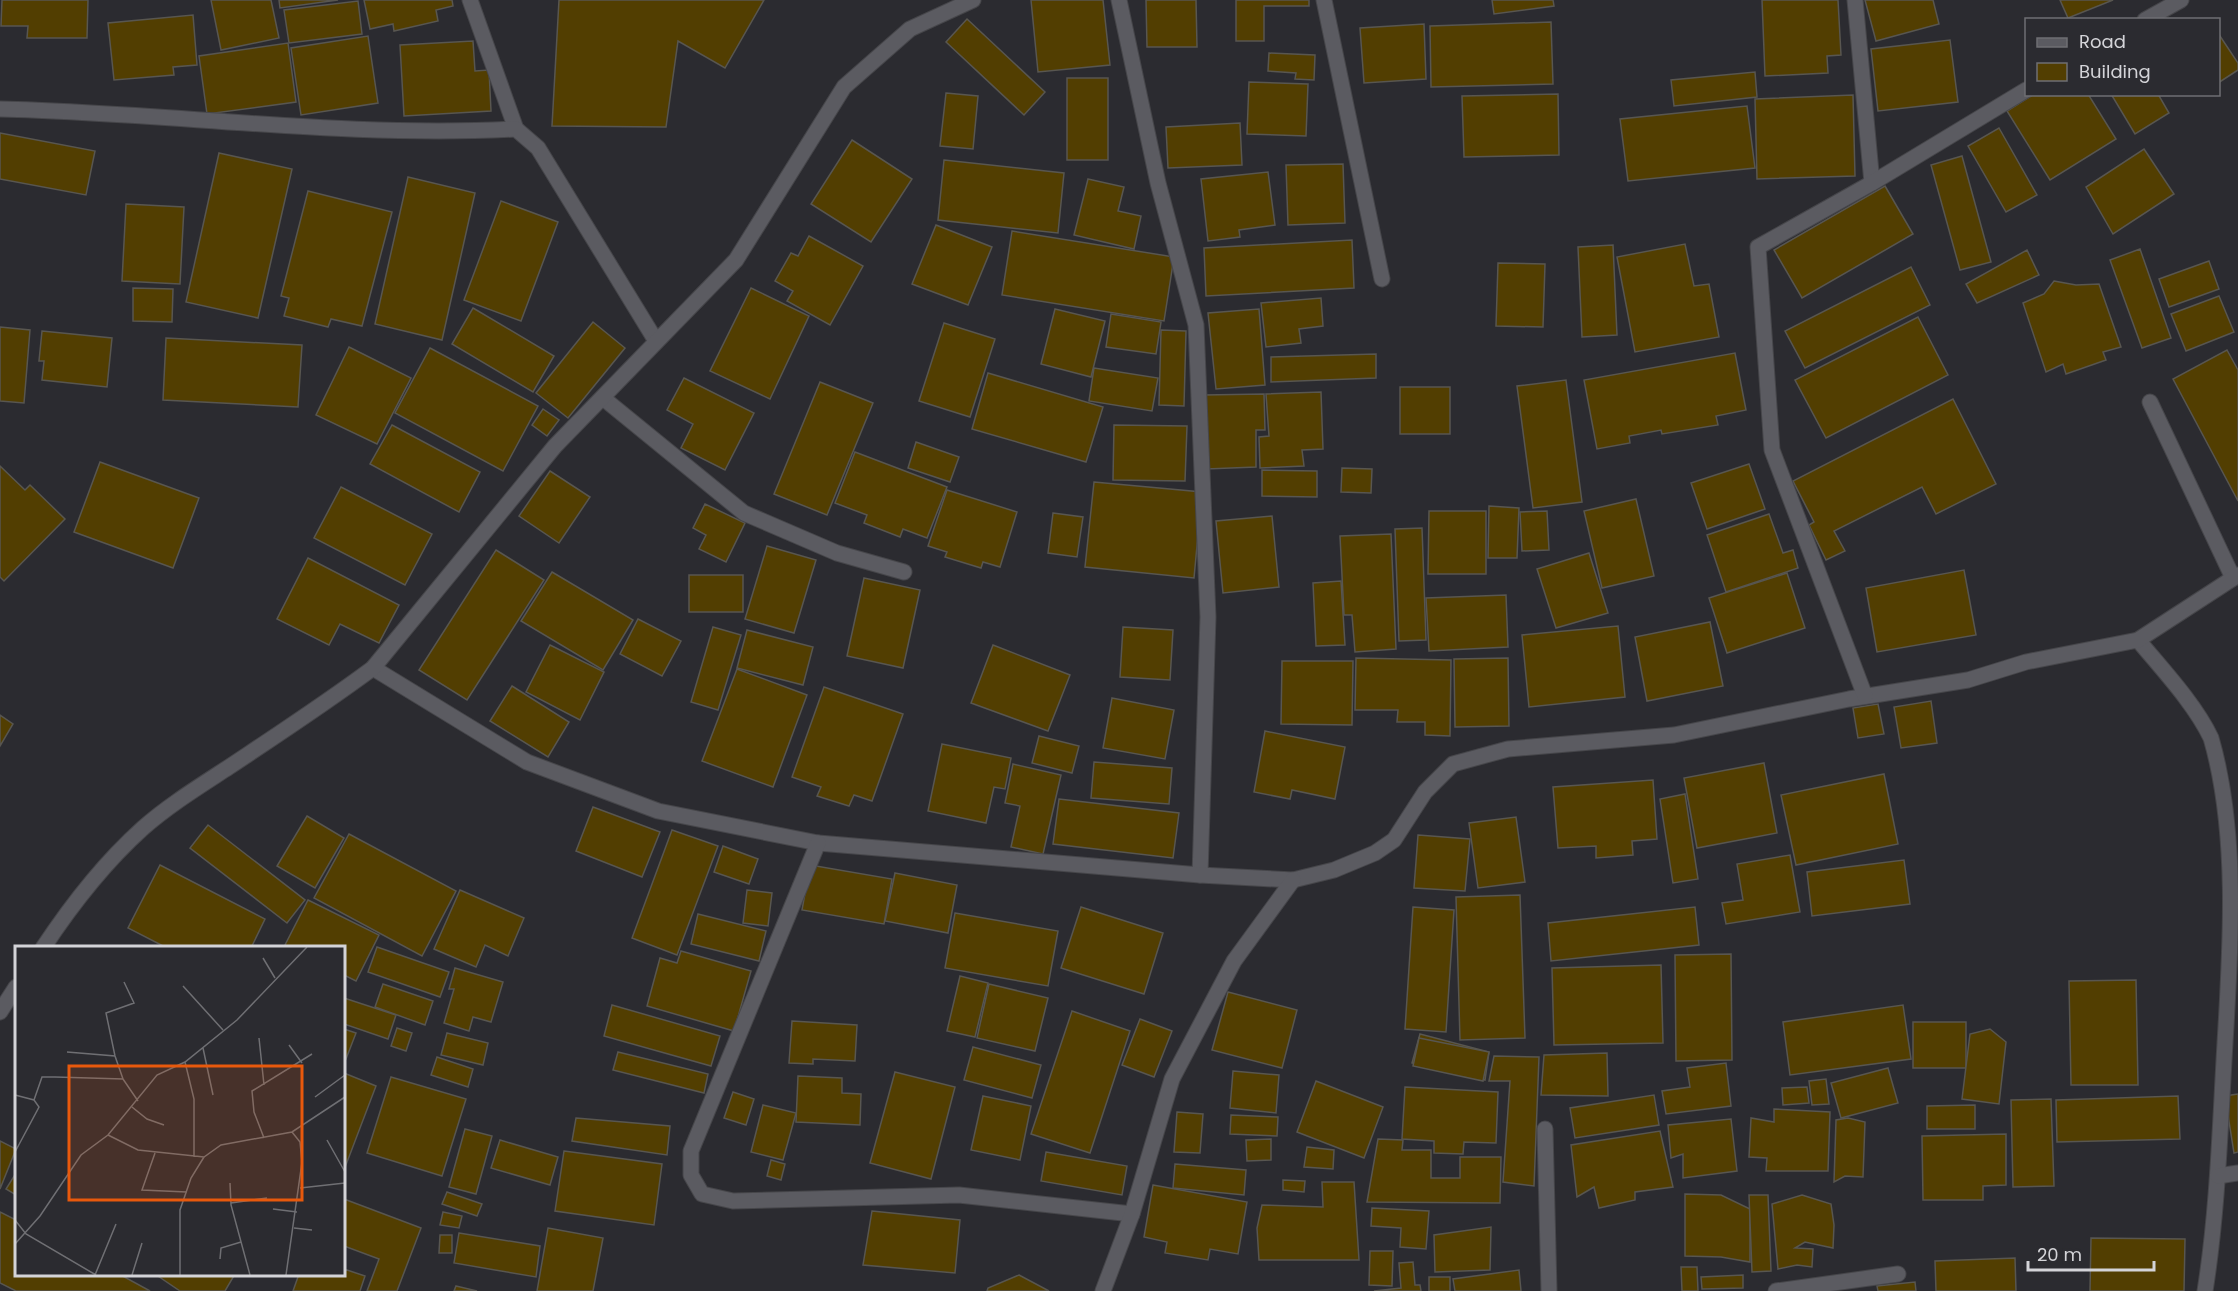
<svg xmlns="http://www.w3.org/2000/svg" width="2238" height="1291" font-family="Poppins,sans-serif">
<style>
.building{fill:#523e01;stroke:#585650;stroke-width:1.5}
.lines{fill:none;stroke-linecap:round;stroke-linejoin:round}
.lane-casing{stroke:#46464a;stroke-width:17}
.street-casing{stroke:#46464a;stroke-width:17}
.lane{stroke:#5b5b61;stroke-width:15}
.street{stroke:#5b5b61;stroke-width:15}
.inset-road{fill:none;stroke:#6f6f73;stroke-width:1.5}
.view{fill:#e8590c;fill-opacity:0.15;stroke:#e8590c;stroke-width:3}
.inset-edge{fill:none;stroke:#d4d4d8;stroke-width:3}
</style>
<rect width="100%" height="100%" fill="#2b2b30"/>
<g class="building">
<polygon points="2,0 88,0 87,38 27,38 28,26 1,26"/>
<polygon points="211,0 271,0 279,38 221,50"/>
<polygon points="279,0 338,0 280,8"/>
<polygon points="364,0 452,0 453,6 436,10 438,21 394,31 393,24 370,29"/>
<polygon points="559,0 764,0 725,68 678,41 666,127 552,126"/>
<polygon points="1031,0 1103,0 1110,65 1038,72"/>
<polygon points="1146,0 1196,0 1197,47 1147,47"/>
<polygon points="1236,0 1309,0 1309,6 1264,6 1264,41 1236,41"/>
<polygon points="1492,0 1553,0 1554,6 1494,14"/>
<polygon points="1762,0 1838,0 1841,55 1827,56 1828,73 1765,76"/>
<polygon points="1865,0 1933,0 1939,24 1876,41"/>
<polygon points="2060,0 2113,0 2068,18"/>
<polygon points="358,1 362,34 289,43 284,10"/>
<polygon points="193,15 197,65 173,67 174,75 114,80 108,23"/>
<polygon points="967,19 1045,92 1024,115 946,42"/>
<polygon points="1551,22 1553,84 1431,87 1430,26"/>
<polygon points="1424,24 1426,79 1364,83 1360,28"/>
<polygon points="2218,33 2238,63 2238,70 2218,83"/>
<polygon points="368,36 378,103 301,115 291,48"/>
<polygon points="1950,40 1958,102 1878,111 1871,49"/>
<polygon points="473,41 475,71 489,70 491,111 404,116 400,45"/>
<polygon points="288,43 296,102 207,114 199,56"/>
<polygon points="1269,53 1315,55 1314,80 1295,79 1296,73 1268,71"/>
<polygon points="1755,72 1757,97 1674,106 1671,80"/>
<rect x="1067" y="78" width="41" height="82"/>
<polygon points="1249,82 1308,84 1306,136 1247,134"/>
<polygon points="946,93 978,96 973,149 940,146"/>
<polygon points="1558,94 1559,155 1464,157 1462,96"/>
<polygon points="2034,94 2088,94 2116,139 2050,180 2007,111"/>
<polygon points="2111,94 2158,94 2169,113 2135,134"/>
<polygon points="1853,95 1855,176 1757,179 1755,99"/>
<polygon points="1747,106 1755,168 1628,181 1620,119"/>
<polygon points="1240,123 1242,165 1168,168 1166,127"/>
<polygon points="1999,128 2037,195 2006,212 1968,146"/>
<polygon points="0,133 95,151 86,195 0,179"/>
<polygon points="852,140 912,179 871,242 811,204"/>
<polygon points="2144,149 2174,194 2113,234 2086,187"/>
<polygon points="219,153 292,169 258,318 186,302"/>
<polygon points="1962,156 1991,262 1960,270 1931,165"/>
<polygon points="944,160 1064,173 1058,233 938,220"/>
<polygon points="1343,164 1345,223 1288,225 1286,165"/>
<polygon points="1268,172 1275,225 1239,230 1240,237 1208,241 1201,179"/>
<polygon points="408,177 475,193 442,340 375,324"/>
<polygon points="1088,179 1124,187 1118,211 1141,216 1134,249 1074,235"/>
<polygon points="1885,186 1913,234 1802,298 1774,250"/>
<polygon points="308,191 392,212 362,326 331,319 328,327 284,316 289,298 281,296"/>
<polygon points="501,201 558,222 521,321 464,300"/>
<polygon points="126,204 184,207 180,284 122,281"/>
<polygon points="936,225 992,247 968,305 912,284"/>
<polygon points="1012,231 1174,257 1164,321 1002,295"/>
<polygon points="809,236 863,266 830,325 787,301 793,291 775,281 791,253 798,256"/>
<polygon points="1352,240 1354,288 1206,296 1204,248"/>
<polygon points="1685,244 1694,286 1709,284 1719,337 1635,352 1617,257"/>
<polygon points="1613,245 1617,335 1582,337 1578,247"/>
<polygon points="2140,249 2171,338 2142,348 2110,260"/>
<polygon points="2027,250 2039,275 1977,303 1966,284"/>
<polygon points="2209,261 2219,289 2169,307 2159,279"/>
<polygon points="1498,263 1545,264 1543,327 1496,326"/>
<polygon points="1911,267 1930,305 1805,368 1785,331"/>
<polygon points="2054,281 2076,285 2099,284 2121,347 2103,352 2106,360 2066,374 2063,364 2046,372 2023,303 2044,294"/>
<polygon points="133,288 173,289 172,322 133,321"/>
<polygon points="751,288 809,316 770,399 710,371"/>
<polygon points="2219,296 2234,332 2186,351 2171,314"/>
<polygon points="1321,298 1323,326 1299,329 1301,343 1266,347 1261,303"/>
<polygon points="473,308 554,356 533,392 452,344"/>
<polygon points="1055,309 1105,321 1091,377 1041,364"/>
<polygon points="1259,309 1265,385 1216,389 1208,313"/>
<polygon points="1111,314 1161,322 1156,354 1106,347"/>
<polygon points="1918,317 1948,375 1826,438 1795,380"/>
<polygon points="593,322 625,348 568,418 536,393"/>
<polygon points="944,323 995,339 970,417 919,401"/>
<polygon points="0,327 30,330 24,403 0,401"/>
<polygon points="1161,330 1186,331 1184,406 1159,405"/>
<polygon points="42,331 112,338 107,387 42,380 44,361 39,361"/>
<polygon points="166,338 302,345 298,407 163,400"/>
<polygon points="349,347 411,378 377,444 316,415"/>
<polygon points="430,348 538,406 503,471 395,413"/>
<polygon points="2227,350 2238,370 2238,501 2173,379"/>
<polygon points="1735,353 1746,410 1716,416 1718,425 1662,434 1661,430 1629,436 1630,443 1597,449 1584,380"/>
<polygon points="1376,354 1376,378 1271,382 1271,357"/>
<polygon points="1094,368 1158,378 1152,411 1089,401"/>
<polygon points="988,373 1103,407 1086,462 972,429"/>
<polygon points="684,378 754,413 725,470 681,448 693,424 667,410"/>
<polygon points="1566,380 1582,502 1533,508 1517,386"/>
<polygon points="820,382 873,403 827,515 774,494"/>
<rect x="1400" y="387" width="50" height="47"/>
<polygon points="1321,392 1323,449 1302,450 1304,466 1260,468 1259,437 1269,436 1266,394"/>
<polygon points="1264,394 1265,430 1256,430 1256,467 1206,469 1204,395"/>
<polygon points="1953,399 1996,484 1936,514 1922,487 1834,531 1845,551 1826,560 1809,525 1814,522 1793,481"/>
<polygon points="543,409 559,420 547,436 532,425"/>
<polygon points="392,425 480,472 459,512 370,464"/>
<polygon points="1114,425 1187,426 1185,481 1113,480"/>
<polygon points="916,442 959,457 950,482 908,468"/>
<polygon points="855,452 947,487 927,538 903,529 900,537 864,523 867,515 835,503"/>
<polygon points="100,462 199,498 173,568 74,532"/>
<polygon points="1749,464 1765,509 1707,529 1691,483"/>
<polygon points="0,466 25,490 30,485 65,519 4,581 0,577"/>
<polygon points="1342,468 1372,469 1371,493 1341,492"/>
<polygon points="1262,470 1317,471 1317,497 1262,496"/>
<polygon points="550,471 590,497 559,543 519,516"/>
<polygon points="1094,482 1202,492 1194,578 1085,567"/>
<polygon points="341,487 432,534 405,585 314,538"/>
<polygon points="947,490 1017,512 1000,567 983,562 981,568 945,557 947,552 928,546"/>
<polygon points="1636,499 1654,576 1602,588 1584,511"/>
<polygon points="705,504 745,523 726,562 699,549 706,535 693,528"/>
<polygon points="1489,506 1519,508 1517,558 1488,558"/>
<polygon points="1429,511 1486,511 1486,574 1428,574"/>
<polygon points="1547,511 1549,550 1522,551 1520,512"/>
<polygon points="1053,513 1083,517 1077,557 1048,553"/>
<polygon points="1769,514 1783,553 1793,550 1798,568 1726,592 1707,535"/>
<polygon points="1272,516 1279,587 1223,593 1216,521"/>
<polygon points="1422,528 1426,640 1399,641 1395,529"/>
<polygon points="1391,534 1396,649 1355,652 1352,615 1344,615 1340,536"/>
<polygon points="767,546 816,560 794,633 745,619"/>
<polygon points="496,550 544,580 467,700 419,670"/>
<polygon points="1589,553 1608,613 1556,628 1537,569"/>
<polygon points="308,558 399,605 379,643 340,624 329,645 277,619"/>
<polygon points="1964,570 1976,635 1877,652 1866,588"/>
<polygon points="552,572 633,620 603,670 521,621"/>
<polygon points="1787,573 1805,628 1727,653 1709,598"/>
<rect x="689" y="575" width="54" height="37"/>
<polygon points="864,578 920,590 903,668 847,656"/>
<polygon points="1341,581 1345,645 1316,646 1313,583"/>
<polygon points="1506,595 1508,647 1429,651 1426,598"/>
<polygon points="638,619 681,641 662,676 620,654"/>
<polygon points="1710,622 1723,686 1647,701 1635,637"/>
<polygon points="1618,626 1625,697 1529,707 1522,635"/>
<polygon points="713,627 741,635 718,710 691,702"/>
<polygon points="1123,627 1173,630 1170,680 1120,677"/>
<polygon points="747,630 813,647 803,685 737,668"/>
<polygon points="550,645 604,672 580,720 526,692"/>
<polygon points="993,645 1070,675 1048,731 971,703"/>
<polygon points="1356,658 1451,660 1450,736 1425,735 1425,722 1397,722 1398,710 1355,710"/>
<polygon points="1508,658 1509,726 1455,727 1454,659"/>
<polygon points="1282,661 1353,661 1352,725 1281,724"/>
<polygon points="737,669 807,695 773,787 702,761"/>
<polygon points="512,686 569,722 548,757 490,721"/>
<polygon points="824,687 903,714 872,801 854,795 849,806 817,796 821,787 792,777"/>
<polygon points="1112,698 1174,710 1165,759 1103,748"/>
<polygon points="1931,701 1937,743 1901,748 1894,707"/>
<polygon points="1878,704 1884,734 1858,738 1853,708"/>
<polygon points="0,715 13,724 0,746"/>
<polygon points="1265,731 1345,747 1335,799 1292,790 1290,799 1254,792"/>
<polygon points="1039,736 1079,746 1072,773 1032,763"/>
<polygon points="942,744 1011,758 1005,789 994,787 986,823 928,811"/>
<polygon points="1094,762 1172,768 1169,804 1091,798"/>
<polygon points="1764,763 1777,833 1697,848 1684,778"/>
<polygon points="1013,764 1061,775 1043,854 1011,847 1020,806 1005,803"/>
<polygon points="1884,774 1898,844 1796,865 1781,795"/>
<polygon points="1653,780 1657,839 1632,841 1633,855 1596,858 1596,846 1558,848 1553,787"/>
<polygon points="1685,794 1698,879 1673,883 1660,799"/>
<polygon points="1059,799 1179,813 1173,858 1053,844"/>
<polygon points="593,807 660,832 642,877 576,851"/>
<polygon points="307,816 344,838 315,888 277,866"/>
<polygon points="1516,817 1525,882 1478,888 1469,823"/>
<polygon points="208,825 305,900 287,923 190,848"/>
<polygon points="672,830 718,846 677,955 632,938"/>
<polygon points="349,834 456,891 422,956 314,898"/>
<polygon points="1418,835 1470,839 1465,891 1414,888"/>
<polygon points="723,846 758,859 749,884 714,872"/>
<polygon points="1790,855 1800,912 1726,924 1722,903 1743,900 1737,864"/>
<polygon points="1904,860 1910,904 1812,916 1807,872"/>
<polygon points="160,865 265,919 251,948 167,948 128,928"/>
<polygon points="810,865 892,879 884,924 802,910"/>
<polygon points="895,873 957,885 948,933 885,921"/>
<polygon points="460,890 524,918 508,956 485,945 476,967 434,949"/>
<polygon points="747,890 772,893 768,926 743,923"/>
<polygon points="1520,895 1525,1038 1460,1040 1456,897"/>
<polygon points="308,900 379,935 356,981 344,975 344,948 290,948 285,945"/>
<polygon points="1081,907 1163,933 1144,994 1061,968"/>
<polygon points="1413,907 1454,910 1446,1032 1405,1029"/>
<polygon points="1695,907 1699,945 1551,961 1548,923"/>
<polygon points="955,913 1058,931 1048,986 945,968"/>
<polygon points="698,914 766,931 759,961 691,944"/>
<polygon points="377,947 449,972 440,997 368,972"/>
<polygon points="681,951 751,971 734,1031 647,1006 660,958 677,963"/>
<polygon points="1731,954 1732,1060 1676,1061 1675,955"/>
<polygon points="1661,965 1663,1043 1554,1045 1552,968"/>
<polygon points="455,968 503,982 491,1022 473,1017 469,1031 444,1023 454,989 449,989"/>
<polygon points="960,976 988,983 975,1037 947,1031"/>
<polygon points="2136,980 2138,1085 2071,1085 2069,981"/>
<polygon points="383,984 433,1001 425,1025 375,1007"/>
<polygon points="989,984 1048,998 1035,1051 977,1038"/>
<polygon points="1228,992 1297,1010 1282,1068 1212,1050"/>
<polygon points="344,998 396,1015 388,1039 344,1024"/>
<polygon points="612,1005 720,1036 711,1066 604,1036"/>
<polygon points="1903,1005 1911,1059 1790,1075 1783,1022"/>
<polygon points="1072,1011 1130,1031 1090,1153 1031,1134"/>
<polygon points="1140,1019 1172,1031 1154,1077 1122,1065"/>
<polygon points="792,1021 857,1025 855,1061 813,1059 813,1064 789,1063"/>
<rect x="1913" y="1022" width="53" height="46"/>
<polygon points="397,1028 412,1033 406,1051 391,1046"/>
<polygon points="344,1029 356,1033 346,1059 344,1058"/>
<polygon points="1990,1029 2006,1042 1999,1104 1962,1099 1970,1034"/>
<polygon points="447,1033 488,1043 483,1065 441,1055"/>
<polygon points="1420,1034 1489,1052 1485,1080 1412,1063"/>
<polygon points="1419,1038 1489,1052 1483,1081 1413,1066"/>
<polygon points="973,1047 1041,1065 1032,1098 964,1080"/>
<polygon points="618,1052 708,1074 704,1093 613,1070"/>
<polygon points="1607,1053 1608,1096 1541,1095 1544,1055"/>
<polygon points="1494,1056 1539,1057 1534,1186 1503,1182 1510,1081 1489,1081"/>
<polygon points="437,1057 473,1069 468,1087 431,1075"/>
<polygon points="1726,1063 1731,1106 1666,1114 1662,1091 1690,1087 1687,1068"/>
<polygon points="1888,1068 1898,1103 1841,1118 1831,1083"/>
<polygon points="1233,1071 1279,1075 1276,1113 1230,1108"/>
<polygon points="895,1072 955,1087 931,1179 870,1163"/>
<polygon points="344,1073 376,1086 344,1170"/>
<polygon points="798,1076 842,1078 842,1093 861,1094 860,1125 796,1122"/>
<polygon points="391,1077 466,1099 442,1176 367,1153"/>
<polygon points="1826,1079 1829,1104 1812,1105 1809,1081"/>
<polygon points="1316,1081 1383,1107 1364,1158 1297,1132"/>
<polygon points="1405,1087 1498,1092 1496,1143 1464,1142 1463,1154 1434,1153 1434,1141 1402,1139"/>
<polygon points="1807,1087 1809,1103 1783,1105 1782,1088"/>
<polygon points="733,1092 754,1099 746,1125 724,1118"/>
<polygon points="2238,1094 2238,1152 2234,1153 2225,1096"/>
<polygon points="1654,1095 1659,1125 1575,1138 1570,1108"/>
<polygon points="983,1096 1031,1106 1020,1160 971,1150"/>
<polygon points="2178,1096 2180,1139 2057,1142 2056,1100"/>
<polygon points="2051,1099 2054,1186 2013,1187 2011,1100"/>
<polygon points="763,1105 796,1113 783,1160 751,1152"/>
<polygon points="1975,1105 1975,1129 1927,1129 1927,1106"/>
<polygon points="1774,1109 1830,1112 1828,1171 1766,1171 1767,1158 1749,1157 1751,1118 1774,1122"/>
<polygon points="1177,1112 1203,1114 1200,1153 1174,1152"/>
<polygon points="1231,1115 1278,1117 1277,1136 1230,1134"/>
<polygon points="576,1118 670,1126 667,1155 572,1141"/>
<polygon points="1848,1118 1865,1122 1863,1177 1845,1176 1834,1182 1836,1120"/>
<polygon points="1731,1119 1737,1171 1683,1178 1683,1154 1671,1158 1668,1125"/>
<polygon points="465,1129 492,1136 476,1194 449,1187"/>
<polygon points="1660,1131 1673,1187 1635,1192 1635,1200 1599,1208 1594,1187 1577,1197 1571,1145"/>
<polygon points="2006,1134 2006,1185 1983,1186 1983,1200 1923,1200 1922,1136"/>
<polygon points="1271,1139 1271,1160 1247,1161 1246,1140"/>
<polygon points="1378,1139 1403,1140 1402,1150 1431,1150 1431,1178 1460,1178 1460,1157 1501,1157 1500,1203 1367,1202"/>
<polygon points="500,1140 558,1157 550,1185 491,1168"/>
<polygon points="0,1141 16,1149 0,1189"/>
<polygon points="1307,1147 1334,1150 1333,1169 1304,1167"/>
<polygon points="564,1151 662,1164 654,1225 555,1211"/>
<polygon points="1046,1152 1127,1166 1122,1195 1041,1181"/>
<polygon points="771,1160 785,1164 781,1180 767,1176"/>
<polygon points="1175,1164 1246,1170 1244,1195 1173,1188"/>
<polygon points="16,1173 16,1195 6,1189"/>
<polygon points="1283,1180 1305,1181 1304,1192 1283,1190"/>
<polygon points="1322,1182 1354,1182 1359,1260 1259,1260 1257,1228 1262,1205 1323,1207"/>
<polygon points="1153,1185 1247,1202 1238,1254 1210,1249 1208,1260 1165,1253 1167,1242 1144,1237"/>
<polygon points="447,1192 482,1204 477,1216 442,1204"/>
<polygon points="1685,1194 1721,1195 1750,1209 1750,1262 1721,1257 1685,1256"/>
<polygon points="1749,1195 1768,1195 1771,1271 1752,1272"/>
<polygon points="1802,1195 1831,1204 1834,1225 1833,1248 1805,1242 1795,1248 1813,1249 1812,1267 1797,1265 1778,1269 1772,1204"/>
<polygon points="344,1199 421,1228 397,1291 367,1291 379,1259 344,1246"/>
<polygon points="1372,1208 1429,1211 1426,1249 1400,1247 1401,1228 1371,1226"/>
<polygon points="872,1211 960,1220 955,1273 863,1265"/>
<polygon points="0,1212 16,1220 16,1274 119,1274 150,1291 16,1291 0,1283"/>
<polygon points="443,1212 462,1216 459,1228 440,1225"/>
<polygon points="1491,1227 1490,1270 1435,1272 1434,1235"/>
<polygon points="548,1228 603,1238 593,1291 537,1291"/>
<polygon points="459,1233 540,1246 536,1277 454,1263"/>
<polygon points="440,1235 452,1235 452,1253 439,1253"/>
<polygon points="2091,1238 2185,1239 2184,1291 2090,1291"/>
<polygon points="1370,1251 1393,1251 1392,1286 1369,1285"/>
<polygon points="2015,1258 2016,1291 1936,1291 1935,1261"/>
<polygon points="1413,1262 1415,1285 1420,1285 1421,1291 1374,1291 1401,1288 1399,1263"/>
<polygon points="1681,1267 1697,1267 1698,1291 1682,1291"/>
<polygon points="344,1269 365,1276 360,1291 293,1291 299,1274 344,1274"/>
<polygon points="1519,1270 1521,1291 1455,1291 1453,1279"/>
<polygon points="155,1274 235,1274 225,1291 180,1291"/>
<polygon points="1019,1275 1049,1291 987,1291 988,1288"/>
<polygon points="1743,1275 1743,1288 1702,1289 1701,1277"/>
<rect x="1429" y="1277" width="21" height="14"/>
<polygon points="1915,1282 1916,1291 1878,1291 1877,1286"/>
<polygon points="456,1286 477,1291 454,1291"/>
</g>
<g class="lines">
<defs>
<polyline id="lane" points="2150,402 2233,578"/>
<g id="street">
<polyline points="470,0 516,129"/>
<polyline points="1119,0 1158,183 1196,325 1208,617 1200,875"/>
<polyline points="1324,0 1382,279"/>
<polyline points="1855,0 1872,183"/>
<polyline points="2145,20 2181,0"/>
<path d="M0,109C172,113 344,138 516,129L538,148L656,341"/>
<polyline points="603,398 744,513 837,553 904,572"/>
<path d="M2138,640C2162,669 2195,704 2211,738C2238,831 2231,945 2225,1043C2220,1126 2218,1209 2205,1291"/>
<polyline points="373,668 527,762 658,811 818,843 1200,875 1293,880 1334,870 1375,853 1394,840 1425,792 1453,764 1508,749 1674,735 1849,699 1968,680 2026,662 2138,640 2238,575"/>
<polyline points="1865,696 1772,450 1758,247 1872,183 2026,90"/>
<polyline points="818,843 691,1151 691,1175 702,1194 733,1201 959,1195 1132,1214"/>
<path d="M43,948C72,904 104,863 143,828C169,805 200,786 229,767C277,735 326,703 373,668L555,446L736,260L844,87L910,29L973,0"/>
<polyline points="0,1012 16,987"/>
<polyline points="1545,1129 1549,1291"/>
<polyline points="2218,1176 2238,1173"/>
<polyline points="1103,1291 1132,1214 1172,1079 1234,961 1293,880"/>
<polyline points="1776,1291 1898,1274"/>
</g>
</defs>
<use href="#lane" class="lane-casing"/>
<use href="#street" class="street-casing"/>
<use href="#lane" class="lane"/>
<use href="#street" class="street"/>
</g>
<g transform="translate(15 946)">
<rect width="330" height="330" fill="#2b2b30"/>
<path class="inset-road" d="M248,12L260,32M168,40L208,84M244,92L249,139M274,99L287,117M188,102L198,149M52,106L100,110L108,133M100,110L91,67L119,57L109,36M170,116L179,153V211M0,149L19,154L24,161L0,206M300,151L330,129M19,154L27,131H40L108,133L123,155M117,161L132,173L149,179M93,189L123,204L189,211L206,199L277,186L330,151M249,192L239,166L237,145L297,108M312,194L330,226M140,207L127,244L172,246M215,237L216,259L235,329M285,242L330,237M216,257L252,252M258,263L282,266M0,274L11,288L81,329M279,282L297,284M0,298L25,270L66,209L93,189L142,129L170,116L222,74L292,1M205,313L206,302L226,296M80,329L101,278M117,329L127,297M165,329V264L176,232L189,211M271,329L287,216L285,196L277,186"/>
<path class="view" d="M54,120H287V254H54Z"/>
<rect width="330" height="330" class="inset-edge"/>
</g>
<rect x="2025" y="18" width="195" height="78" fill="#2b2b30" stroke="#6f6f73" stroke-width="1.5"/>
<rect x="2037" y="38" width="30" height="9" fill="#5b5b61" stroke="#6f6f73" stroke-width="1.5"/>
<text x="2079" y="48" font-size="18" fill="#d4d4d8">Road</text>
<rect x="2037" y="63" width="30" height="18" fill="#523e01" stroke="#6f6f73" stroke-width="1.5"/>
<text x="2079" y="78" font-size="18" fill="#d4d4d8">Building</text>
<path d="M2028 1261v9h126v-9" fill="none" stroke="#d4d4d8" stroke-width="3"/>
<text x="2037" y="1261" font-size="18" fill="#d4d4d8" stroke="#2b2b30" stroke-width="4.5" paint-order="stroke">20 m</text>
</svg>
